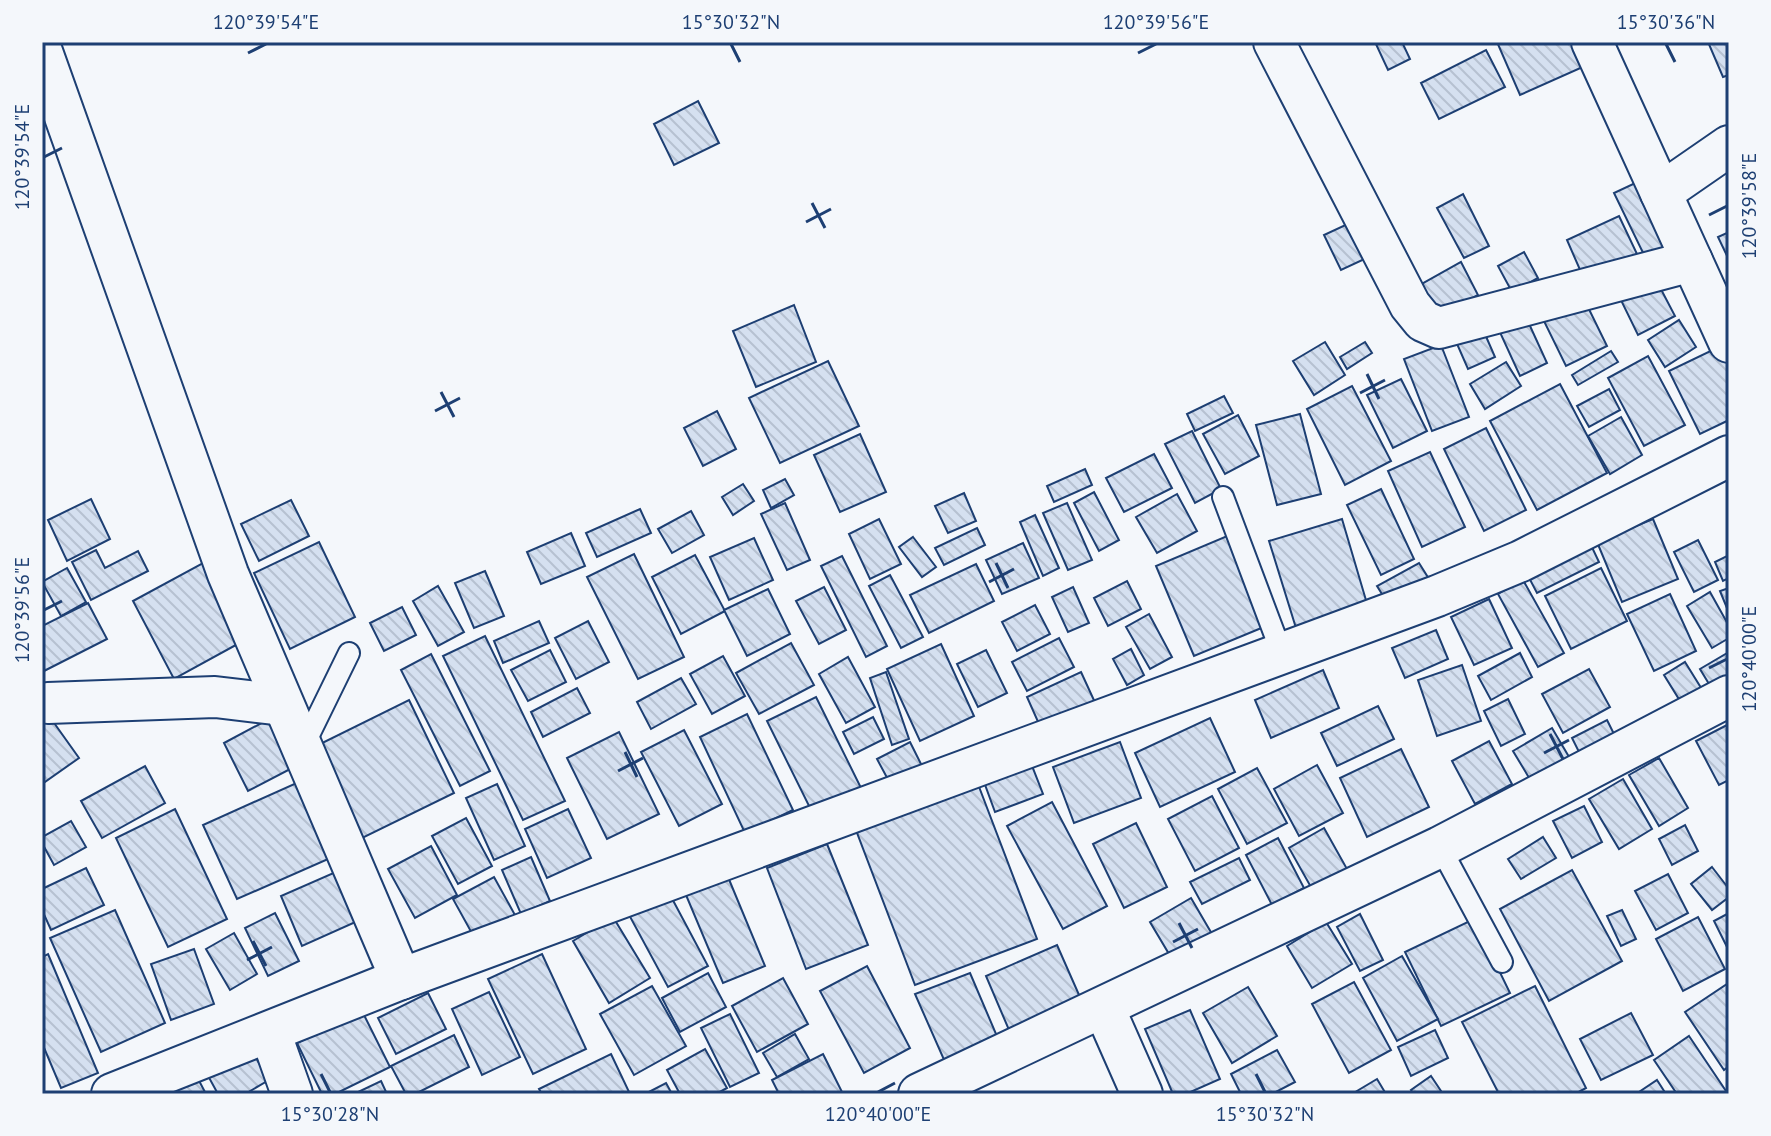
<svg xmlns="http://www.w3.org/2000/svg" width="1771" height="1136" font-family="'PT Sans',sans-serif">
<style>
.building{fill:url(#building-back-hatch);stroke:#1d3f73;stroke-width:2}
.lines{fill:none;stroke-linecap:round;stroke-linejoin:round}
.service-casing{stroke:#1d3f73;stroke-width:24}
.minor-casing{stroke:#1d3f73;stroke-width:44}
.service{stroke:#f4f7fb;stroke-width:20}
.minor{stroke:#f4f7fb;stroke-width:40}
.ticks{fill:none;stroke:#1d3f73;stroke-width:3}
.neatline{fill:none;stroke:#1d3f73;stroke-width:3}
.ticks-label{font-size:20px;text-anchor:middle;fill:#1d3f73}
</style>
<defs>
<pattern id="building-back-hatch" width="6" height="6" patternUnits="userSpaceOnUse" patternTransform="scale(2)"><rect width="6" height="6" fill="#d5e0f0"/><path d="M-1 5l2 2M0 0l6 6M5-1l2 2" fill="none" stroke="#b6c1d1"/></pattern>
</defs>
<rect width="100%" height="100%" fill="#f4f7fb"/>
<g class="building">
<polygon points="1375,42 1402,42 1410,59 1388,70"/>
<polygon points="1497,42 1585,42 1594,62 1520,95"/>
<polygon points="1708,42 1729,42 1729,75 1723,77"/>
<polygon points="1486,50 1505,87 1439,119 1421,83"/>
<polygon points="698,101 719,143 674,165 654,124"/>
<polygon points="1648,177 1681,245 1647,261 1614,193"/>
<polygon points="1463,194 1489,246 1464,258 1437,208"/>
<polygon points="1619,216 1637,254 1584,279 1567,240"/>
<polygon points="1354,221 1371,256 1341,270 1324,235"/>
<polygon points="1729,232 1729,260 1718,237"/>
<polygon points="1524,252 1538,278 1512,292 1498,266"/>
<polygon points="1461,262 1478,295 1438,317 1420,285"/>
<polygon points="1653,274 1675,316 1638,335 1617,292"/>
<polygon points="1583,297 1607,346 1566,366 1542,317"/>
<polygon points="794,305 816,362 756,387 733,331"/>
<polygon points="1525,315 1547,363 1520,376 1498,328"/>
<polygon points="1679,320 1696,347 1665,367 1648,340"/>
<polygon points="1481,325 1495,357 1468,369 1454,337"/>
<polygon points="1325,342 1345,375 1314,395 1293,361"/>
<polygon points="1365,342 1372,353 1347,369 1340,357"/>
<polygon points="1725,344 1729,352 1729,420 1700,434 1669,371"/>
<polygon points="1441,345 1469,417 1432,431 1404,359"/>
<polygon points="1611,351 1618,362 1578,385 1572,375"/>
<polygon points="1648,356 1685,425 1644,446 1608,378"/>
<polygon points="828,361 859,426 780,463 749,398"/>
<polygon points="1506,362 1521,386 1485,409 1470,384"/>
<polygon points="1401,379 1427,431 1393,448 1367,395"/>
<polygon points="1560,384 1607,473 1537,510 1490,421"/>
<polygon points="1352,386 1391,461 1345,485 1307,409"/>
<polygon points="1609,389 1620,410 1589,427 1577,406"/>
<polygon points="1224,396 1233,413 1195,431 1187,414"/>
<polygon points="717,411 736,449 703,466 684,428"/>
<polygon points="1300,414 1321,494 1277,505 1256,425"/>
<polygon points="1238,415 1259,456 1225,474 1203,434"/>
<polygon points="1621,417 1642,455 1610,474 1588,436"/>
<polygon points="1486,428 1526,510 1484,531 1444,449"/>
<polygon points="1192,431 1221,489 1195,503 1165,444"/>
<polygon points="860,434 886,492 840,512 814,455"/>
<polygon points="1430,452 1465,527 1422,547 1388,471"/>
<polygon points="1154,454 1172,488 1124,512 1106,478"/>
<polygon points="1085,469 1092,485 1054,502 1047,486"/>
<polygon points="785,479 794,495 771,508 763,490"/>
<polygon points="743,484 754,501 733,515 722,497"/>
<polygon points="1381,489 1414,559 1381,575 1347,505"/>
<polygon points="1094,492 1119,540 1099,551 1074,503"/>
<polygon points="964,493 976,521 948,533 935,506"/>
<polygon points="1177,494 1197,531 1157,553 1136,517"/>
<polygon points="91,499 110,539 67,561 48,520"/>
<polygon points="291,500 309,536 259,561 241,524"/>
<polygon points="785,503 810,560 787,570 761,514"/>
<polygon points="1067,503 1092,560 1068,570 1043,513"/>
<polygon points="640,509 651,533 597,557 586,533"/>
<polygon points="691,511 704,535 672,553 658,529"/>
<polygon points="1035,515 1059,568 1043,576 1020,522"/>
<polygon points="879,519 901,564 870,579 849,534"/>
<polygon points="1342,519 1368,607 1296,628 1269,541"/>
<polygon points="1653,519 1678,579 1622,602 1597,542"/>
<polygon points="977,528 985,545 944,565 935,548"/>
<polygon points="571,533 585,566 541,584 527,552"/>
<polygon points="1232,534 1271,624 1194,656 1156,566"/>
<polygon points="913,537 936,567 922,577 899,547"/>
<polygon points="754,538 773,580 729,600 710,557"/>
<polygon points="1698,540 1718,580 1694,592 1674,552"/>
<polygon points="1589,541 1599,562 1537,593 1526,572"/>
<polygon points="319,542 355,617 290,649 254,573"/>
<polygon points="1023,543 1039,578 1002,594 986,560"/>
<polygon points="96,550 105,568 138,551 148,571 91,600 72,562"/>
<polygon points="634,554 684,657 638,679 587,577"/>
<polygon points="695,555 725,611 681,634 652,577"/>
<polygon points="1729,555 1729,578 1723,581 1715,562"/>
<polygon points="842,556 887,646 866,657 821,566"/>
<polygon points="203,563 245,640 174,679 133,601"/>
<polygon points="1419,563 1429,579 1387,602 1377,586"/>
<polygon points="976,564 994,601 929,633 910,595"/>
<polygon points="67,568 86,602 61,616 42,582"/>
<polygon points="1601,568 1627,621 1571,649 1545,596"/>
<polygon points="485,571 504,616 474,628 455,583"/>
<polygon points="890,575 923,637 901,648 869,586"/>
<polygon points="1523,580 1564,653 1538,667 1498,594"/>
<polygon points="1127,581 1141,609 1108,626 1094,598"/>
<polygon points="438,586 464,632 438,646 413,601"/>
<polygon points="824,587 846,630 819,644 796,601"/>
<polygon points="1073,587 1089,623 1068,632 1052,597"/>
<polygon points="1729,588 1729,613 1720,591"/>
<polygon points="768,589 790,634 747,656 724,610"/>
<polygon points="1710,592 1729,626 1729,638 1712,648 1687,606"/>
<polygon points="1670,594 1696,651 1654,671 1627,614"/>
<polygon points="1489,599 1512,648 1474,665 1451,617"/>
<polygon points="88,603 107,639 42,672 42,626"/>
<polygon points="1035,605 1050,634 1017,651 1002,622"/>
<polygon points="402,607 416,635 384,651 370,623"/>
<polygon points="1149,614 1172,657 1150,669 1126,627"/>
<polygon points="539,621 549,643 503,663 494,641"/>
<polygon points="588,621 609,662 576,679 555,638"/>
<polygon points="1436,630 1448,659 1405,678 1392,648"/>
<polygon points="485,636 565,801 523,820 443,656"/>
<polygon points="1059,638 1074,667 1027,691 1012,662"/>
<polygon points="791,643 814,685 759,714 736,673"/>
<polygon points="941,644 974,716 920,741 887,669"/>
<polygon points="1131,649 1144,675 1127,685 1113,659"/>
<polygon points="550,650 566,682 528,701 511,670"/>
<polygon points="986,650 1007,693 978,707 957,664"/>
<polygon points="1729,652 1729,686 1715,694 1700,669"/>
<polygon points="1520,653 1532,677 1491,700 1478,676"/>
<polygon points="431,654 490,771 460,786 401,670"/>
<polygon points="723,656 745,696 712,714 690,674"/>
<polygon points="848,657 875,707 846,723 819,674"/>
<polygon points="1685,662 1703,691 1682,704 1664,675"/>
<polygon points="1462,665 1481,721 1437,736 1418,680"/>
<polygon points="1589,669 1610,707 1563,733 1542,694"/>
<polygon points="1323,670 1339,708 1271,738 1255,700"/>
<polygon points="886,672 909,739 892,745 870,678"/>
<polygon points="1081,672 1098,709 1043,733 1027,697"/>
<polygon points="681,678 696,704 651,729 637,702"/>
<polygon points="577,688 590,713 543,737 531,712"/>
<polygon points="816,697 863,792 814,816 767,721"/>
<polygon points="1508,699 1525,734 1501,746 1484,711"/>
<polygon points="409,700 454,793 352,843 308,750"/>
<polygon points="42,706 79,758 42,784"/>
<polygon points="1378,706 1394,739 1337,766 1321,733"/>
<polygon points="747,714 793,810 745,833 700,737"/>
<polygon points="873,717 884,739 854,754 843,732"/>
<polygon points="271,718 296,766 248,791 224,743"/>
<polygon points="1210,718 1235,772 1160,807 1135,753"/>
<polygon points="1607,720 1619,744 1584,762 1572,738"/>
<polygon points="1729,724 1729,780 1719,785 1696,741"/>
<polygon points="1552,728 1572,762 1534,786 1513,751"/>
<polygon points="684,730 722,804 679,826 641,752"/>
<polygon points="619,732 659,814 607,839 567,758"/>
<polygon points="1489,741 1512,784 1475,804 1452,761"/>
<polygon points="910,742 924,770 892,787 877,759"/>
<polygon points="1120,742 1141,798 1074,823 1053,767"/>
<polygon points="1401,749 1429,807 1367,837 1340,778"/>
<polygon points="1027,753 1043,794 995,812 980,771"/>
<polygon points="1659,758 1688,808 1659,826 1629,775"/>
<polygon points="1317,765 1343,813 1299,836 1274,789"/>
<polygon points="145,766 165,803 102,838 81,801"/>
<polygon points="1257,768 1287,823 1247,844 1218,789"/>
<polygon points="973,771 1037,939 915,985 851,817"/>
<polygon points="1623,779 1652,829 1619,849 1589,799"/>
<polygon points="301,781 335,856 237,899 203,825"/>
<polygon points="497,784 525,846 494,860 466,798"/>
<polygon points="1212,796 1239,848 1195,871 1168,819"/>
<polygon points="1052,802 1107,906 1063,929 1007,826"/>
<polygon points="1584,806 1602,842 1572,858 1553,821"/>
<polygon points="175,809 227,919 168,947 116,838"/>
<polygon points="568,809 591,858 547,878 525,829"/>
<polygon points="466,818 492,866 458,884 432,836"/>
<polygon points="71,821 86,847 54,865 42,843 42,837"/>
<polygon points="1136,823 1167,887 1124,908 1093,844"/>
<polygon points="1685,825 1698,851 1672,865 1659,839"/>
<polygon points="1324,828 1347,869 1312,889 1289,848"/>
<polygon points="1543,837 1556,858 1521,879 1508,859"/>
<polygon points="1278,838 1304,888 1272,905 1246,855"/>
<polygon points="827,844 868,945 806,969 767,868"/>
<polygon points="431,846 457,895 415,918 388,869"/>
<polygon points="531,857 550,901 521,914 502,870"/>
<polygon points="1239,858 1250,880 1202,904 1190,882"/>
<polygon points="1712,867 1729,889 1729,897 1712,910 1691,884"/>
<polygon points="86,868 104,905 51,930 42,910 42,889"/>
<polygon points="1572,870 1622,961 1549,1001 1500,909"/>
<polygon points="338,871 360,920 302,946 281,896"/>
<polygon points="1668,874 1688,913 1656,930 1635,891"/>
<polygon points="494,877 515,915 474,937 453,899"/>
<polygon points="728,877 765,966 723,983 686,895"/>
<polygon points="668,891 708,966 668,987 628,913"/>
<polygon points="1191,898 1212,934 1172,959 1150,922"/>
<polygon points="115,910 165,1023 101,1052 50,938"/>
<polygon points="1622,910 1636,939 1621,946 1607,916"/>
<polygon points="275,913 299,961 268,976 245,928"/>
<polygon points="1729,913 1729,951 1714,921"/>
<polygon points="1360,914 1383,960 1360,971 1337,927"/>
<polygon points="613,917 650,978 609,1003 573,941"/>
<polygon points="1698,917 1725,969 1683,991 1656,939"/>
<polygon points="1474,919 1510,993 1441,1026 1405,952"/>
<polygon points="1326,922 1352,964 1312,988 1287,946"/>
<polygon points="234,933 257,974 230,990 206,949"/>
<polygon points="1057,945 1087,1013 1015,1044 986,976"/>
<polygon points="194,949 214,1004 171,1020 151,964"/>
<polygon points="48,954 98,1073 61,1088 42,1043 42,957"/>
<polygon points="542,954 586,1049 533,1074 488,979"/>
<polygon points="1402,956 1438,1019 1397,1041 1363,978"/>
<polygon points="867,966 910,1048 864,1073 820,991"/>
<polygon points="708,973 726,1007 680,1032 662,998"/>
<polygon points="970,973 999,1041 945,1062 915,994"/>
<polygon points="783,978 808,1024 757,1052 732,1006"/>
<polygon points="1354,982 1391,1050 1349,1073 1312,1004"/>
<polygon points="1727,984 1729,988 1729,1066 1724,1070 1685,1012"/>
<polygon points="652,986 686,1046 634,1075 600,1014"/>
<polygon points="1535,986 1586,1088 1575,1094 1499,1094 1462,1022"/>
<polygon points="1248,987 1277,1036 1232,1063 1203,1013"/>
<polygon points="489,992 520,1057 482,1075 452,1009"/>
<polygon points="428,993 446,1029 396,1054 378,1018"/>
<polygon points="1190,1010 1220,1079 1186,1094 1173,1094 1145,1029"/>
<polygon points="362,1011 390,1067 335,1094 322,1094 297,1043"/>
<polygon points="1631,1013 1653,1055 1601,1080 1580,1039"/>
<polygon points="730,1014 759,1073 730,1087 701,1028"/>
<polygon points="1435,1030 1448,1058 1411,1076 1398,1047"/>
<polygon points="795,1034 809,1059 777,1077 763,1053"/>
<polygon points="454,1035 469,1067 415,1094 406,1094 391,1066"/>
<polygon points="1689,1036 1728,1094 1677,1094 1654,1060"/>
<polygon points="251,1049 269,1080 245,1094 218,1094 207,1074"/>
<polygon points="705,1049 727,1088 716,1094 680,1094 667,1070"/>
<polygon points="1277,1050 1295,1082 1272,1094 1241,1094 1231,1074"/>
<polygon points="611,1054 630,1094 542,1094 539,1089"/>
<polygon points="823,1054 843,1094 779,1094 772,1080"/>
<polygon points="195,1073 206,1094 154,1094"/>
<polygon points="1431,1076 1443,1094 1414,1094 1411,1090"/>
<polygon points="1377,1079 1386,1094 1352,1094"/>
<polygon points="1657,1080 1666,1094 1636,1094"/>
<polygon points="381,1081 387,1094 354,1094"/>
<polygon points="666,1083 672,1094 645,1094"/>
</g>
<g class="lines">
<defs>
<g id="service">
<polyline points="1223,497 1282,654"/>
<polyline points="302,749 349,653"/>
<polyline points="1440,847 1502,962"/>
</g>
<g id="minor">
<polyline points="1274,42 1410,305 1423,321 1439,328 1692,261"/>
<polyline points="1592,42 1729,342"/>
<polyline points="42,52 228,574 401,979"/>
<polyline points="1661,193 1729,146"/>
<polyline points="48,703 215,697 283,705"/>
<polyline points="1104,1008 1142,1094"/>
<polyline points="270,1032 292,1094"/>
<polyline points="112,1094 401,979 1437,596 1521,561 1729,456"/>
<polyline points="919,1094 1440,847 1729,696"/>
</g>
</defs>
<use href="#service" class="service-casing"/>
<use href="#minor" class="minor-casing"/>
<use href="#service" class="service"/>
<use href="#minor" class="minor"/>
</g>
<path class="ticks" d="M731,44L740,62M1666,44L1675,62M248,53L266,44M1138,53L1156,44M44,157L62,148M812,203L825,228M1709,215L1727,206M806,222L831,209M1367,374L1379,399M441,392L454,417M1360,393L1385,380M435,411L460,398M996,563L1008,588M989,582L1014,569M44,610L62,601M1709,668L1727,659M1550,734L1563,759M625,752L637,777M1544,753L1569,740M618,771L643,758M1179,923L1192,948M253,941L266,966M1173,942L1198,929M247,960L272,947M321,1074L330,1092M1256,1074L1265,1092M878,1092L895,1083"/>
<rect width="1771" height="1136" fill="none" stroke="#f4f7fb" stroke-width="88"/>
<rect x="44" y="44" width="1683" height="1048" class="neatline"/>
<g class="ticks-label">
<text x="266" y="29">120°39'54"E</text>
<text x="731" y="29">15°30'32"N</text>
<text x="1156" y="29">120°39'56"E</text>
<text x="1666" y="29">15°30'36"N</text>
<text transform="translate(22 157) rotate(-90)" y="7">120°39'54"E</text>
<text transform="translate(1749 206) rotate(-90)" y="7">120°39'58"E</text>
<text transform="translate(22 610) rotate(-90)" y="7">120°39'56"E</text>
<text transform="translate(1749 659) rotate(-90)" y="7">120°40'00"E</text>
<text x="330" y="1121">15°30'28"N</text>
<text x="878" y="1121">120°40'00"E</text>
<text x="1265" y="1121">15°30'32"N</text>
</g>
</svg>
